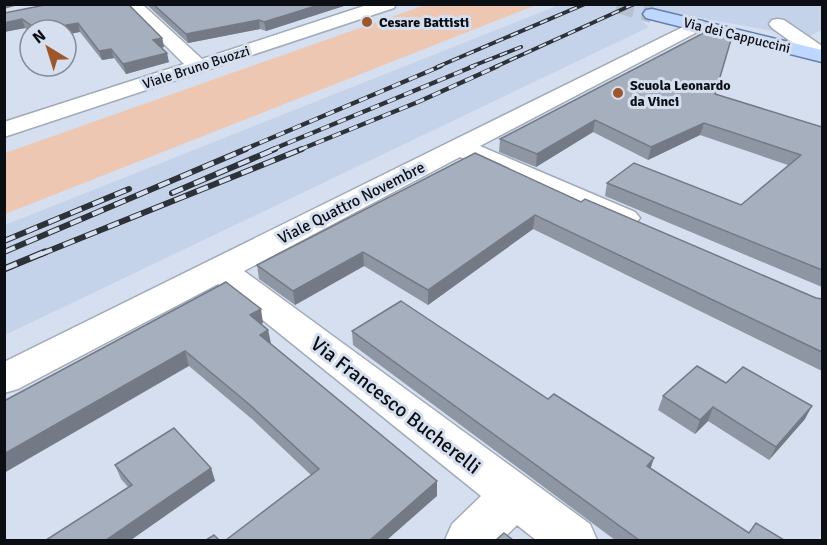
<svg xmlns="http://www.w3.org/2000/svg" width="827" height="545" font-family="Signika,sans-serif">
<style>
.built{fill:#c5d3ea}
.green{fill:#eec7b2}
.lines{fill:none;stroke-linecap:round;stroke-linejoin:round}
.major-tunnel{stroke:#b7c0ce;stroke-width:18;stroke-dasharray:18 9;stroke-linecap:butt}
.minor-casing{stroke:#a0aab9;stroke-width:3}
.major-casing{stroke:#647fac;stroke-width:3}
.minor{fill:#fff;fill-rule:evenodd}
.major{fill:#bfd7fe;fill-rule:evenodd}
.rail-far3-casing{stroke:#2d3138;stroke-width:4}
.rail-far2-casing{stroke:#2d3138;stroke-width:4.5}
.rail-far1-casing{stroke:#2d3138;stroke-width:6}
.rail-casing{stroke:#2d3138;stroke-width:7}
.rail-far3{stroke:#d5dfef;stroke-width:2;stroke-dasharray:8;stroke-linecap:butt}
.rail-far2{stroke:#d5dfef;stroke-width:3;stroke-dasharray:9;stroke-linecap:butt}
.rail-far1{stroke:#d5dfef;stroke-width:4;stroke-dasharray:12;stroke-linecap:butt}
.rail{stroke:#d5dfef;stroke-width:4.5;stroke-dasharray:14;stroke-linecap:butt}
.wall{fill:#8e96a3}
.shaded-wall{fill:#747a85}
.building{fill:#a5afbe;stroke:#747a85;stroke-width:1.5}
.poi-dot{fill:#9d572d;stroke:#d5dfef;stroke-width:2}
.labels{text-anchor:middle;stroke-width:6;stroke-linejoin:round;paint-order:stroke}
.far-poi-label{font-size:14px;font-weight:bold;fill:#0b0e13;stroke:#d5dfef;text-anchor:start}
.far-street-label{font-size:14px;fill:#0b0e13;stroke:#d5dfef}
.street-label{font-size:16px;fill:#0b0e13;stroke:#d5dfef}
.near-street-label{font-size:20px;fill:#0b0e13;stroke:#d5dfef}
</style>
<rect width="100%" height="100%" fill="#d5dfef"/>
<polygon class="built" points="559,5 822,5 822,30 808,37 660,11 639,19 649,27 5,335 5,225"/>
<polygon class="green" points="428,4 536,5 5,214 5,153"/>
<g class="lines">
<polyline class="major-tunnel" points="617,4 652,14"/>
<defs>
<g id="minor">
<polygon points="124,4 142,4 202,59 370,4 396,4 394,8 4,137 4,122 184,64"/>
<polygon points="778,19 784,20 822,46 822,61 815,59 772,28 769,24 772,20"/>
<polygon points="697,20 703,21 706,25 703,29 480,146 635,212 640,218 635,224 625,227 615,224 460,157 244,271 590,524 597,540 536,540 517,525 502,540 445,540 452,524 481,496 218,284 18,389 4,393 4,362"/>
</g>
<polygon id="major" points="652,9 822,50 822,62 646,18 643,14 646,10"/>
</defs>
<use href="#minor" class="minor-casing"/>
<use href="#major" class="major-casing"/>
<use href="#minor" class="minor"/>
<use href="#major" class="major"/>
<defs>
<g id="rail-far3">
<polyline points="437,67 585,4"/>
<polyline points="470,67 521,47"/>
<polyline points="495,67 634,4"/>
</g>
<g id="rail-far2">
<polyline points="243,150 441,66"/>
<polyline points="271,150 474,66"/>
<polyline points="299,150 418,102 498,66"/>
</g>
<g id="rail-far1">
<polyline points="172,193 275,149"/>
<polyline points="4,241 129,189"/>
<polyline points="4,252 246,149"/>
<polyline points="41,254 302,149"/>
</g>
<polyline id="rail" points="4,269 45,252"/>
</defs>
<use href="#rail-far3" class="rail-far3-casing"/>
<use href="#rail-far2" class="rail-far2-casing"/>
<use href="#rail-far1" class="rail-far1-casing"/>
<use href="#rail" class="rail-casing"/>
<use href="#rail-far3" class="rail-far3"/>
<use href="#rail-far2" class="rail-far2"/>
<use href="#rail-far1" class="rail-far1"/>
<use href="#rail" class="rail"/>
</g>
<g class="wall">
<polygon points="50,4 162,38 164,47 162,48 169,62 126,74 114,58 102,60 80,32 66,30 30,30 30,32 25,28 4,32 4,13"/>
<polygon points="146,4 350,4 266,31 260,29 188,43"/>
<polygon points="715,94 822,127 822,287 605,196 607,183 741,205 788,165 700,135 648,160 593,132 536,167 499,152 500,139"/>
<polygon points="581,202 816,298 822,299 822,371 533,229 428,305 364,266 295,305 259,279 257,265"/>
<polygon points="263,323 261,324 268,330 271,344 437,481 437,496 311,475 253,420 189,366 4,401"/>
<polygon points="352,331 650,469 749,533 784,540 615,540 353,345"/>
<polygon points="726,383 805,419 769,460 708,421 695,434 658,410 663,396"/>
<polygon points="115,465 211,468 215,481 128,487 121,479"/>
</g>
<g class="shaded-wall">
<polygon points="4,4 22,4 4,9"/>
<polygon points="322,4 350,4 266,31 264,22"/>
<polygon points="22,19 25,28 4,32 4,23"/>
<polygon points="259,20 260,29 188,43 186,34"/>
<polygon points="78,23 80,32 66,35 66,30 39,30"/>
<polygon points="162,38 164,47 155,49 153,40"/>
<polygon points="111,49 114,58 102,60 99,51"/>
<polygon points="167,53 169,62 126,74 123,64"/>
<polygon points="595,120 593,132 536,167 537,154"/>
<polygon points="704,123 700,135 648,160 651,147"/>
<polygon points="535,215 533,229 428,305 428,290"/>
<polygon points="363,252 364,266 295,305 293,291"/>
<polygon points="261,309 263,323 252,330 250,315"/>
<polygon points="268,330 271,344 260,335"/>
<polygon points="185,351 189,366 4,473 4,454"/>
<polygon points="812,406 805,419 769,460 776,447"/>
<polygon points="713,407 708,421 695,434 700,420"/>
<polygon points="654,458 649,473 647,466"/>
<polygon points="211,468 215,481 131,540 106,540"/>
<polygon points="437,481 437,496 387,540 370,540"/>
</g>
<g class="building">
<polygon points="50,4 128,4 162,38 153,40 167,53 123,64 111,49 99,51 78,23 38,30 22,19 4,23 4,13"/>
<polygon points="153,4 322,4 264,22 259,20 186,34"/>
<polygon points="713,28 733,33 715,94 822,127 822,270 607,183 634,163 741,205 801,155 704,123 651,147 595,120 537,154 500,139"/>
<polygon points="475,153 581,202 585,199 816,298 822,299 822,352 535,215 428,290 363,252 293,291 257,265"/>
<polygon points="226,282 261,309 250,315 268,330 260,335 437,481 370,540 226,540 319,469 250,405 185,351 4,454 4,401"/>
<polygon points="401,301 548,399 554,394 654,458 647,466 749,533 756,523 784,540 639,540 352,331"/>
<polygon points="697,366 726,383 743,367 812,406 776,447 713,407 700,420 663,396"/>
<polygon points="174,428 211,468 106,540 46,540 132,485 115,465"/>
<polygon points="504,533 513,540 496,540"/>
<polygon points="214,535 219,540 206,540"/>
</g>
<g class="poi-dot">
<circle cx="367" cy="22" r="6"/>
<circle cx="618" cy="93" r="6"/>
</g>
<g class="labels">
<g class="far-poi-label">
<text x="379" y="27">Cesare Battisti</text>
<text x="630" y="90">Scuola Leonardo<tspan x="630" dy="16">da Vinci</tspan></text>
</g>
<g class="far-street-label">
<text transform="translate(737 35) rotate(14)" y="5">Via dei Cappuccini</text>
<text transform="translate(196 67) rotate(-18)" y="5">Viale Bruno Buozzi</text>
</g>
<g class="street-label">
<text transform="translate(351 202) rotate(-27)" y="6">Viale Quattro Novembre</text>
</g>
<g class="near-street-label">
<text transform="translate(396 405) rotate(38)" y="7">Via Francesco Bucherelli</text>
</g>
</g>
<rect width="827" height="545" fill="none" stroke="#0b0e13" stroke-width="12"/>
<g transform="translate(48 48) rotate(322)"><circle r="28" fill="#d5dfef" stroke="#848b97" stroke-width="1.5"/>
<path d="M0-4.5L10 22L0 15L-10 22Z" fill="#9d572d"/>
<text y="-9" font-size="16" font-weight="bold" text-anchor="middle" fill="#0b0e13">N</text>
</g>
</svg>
